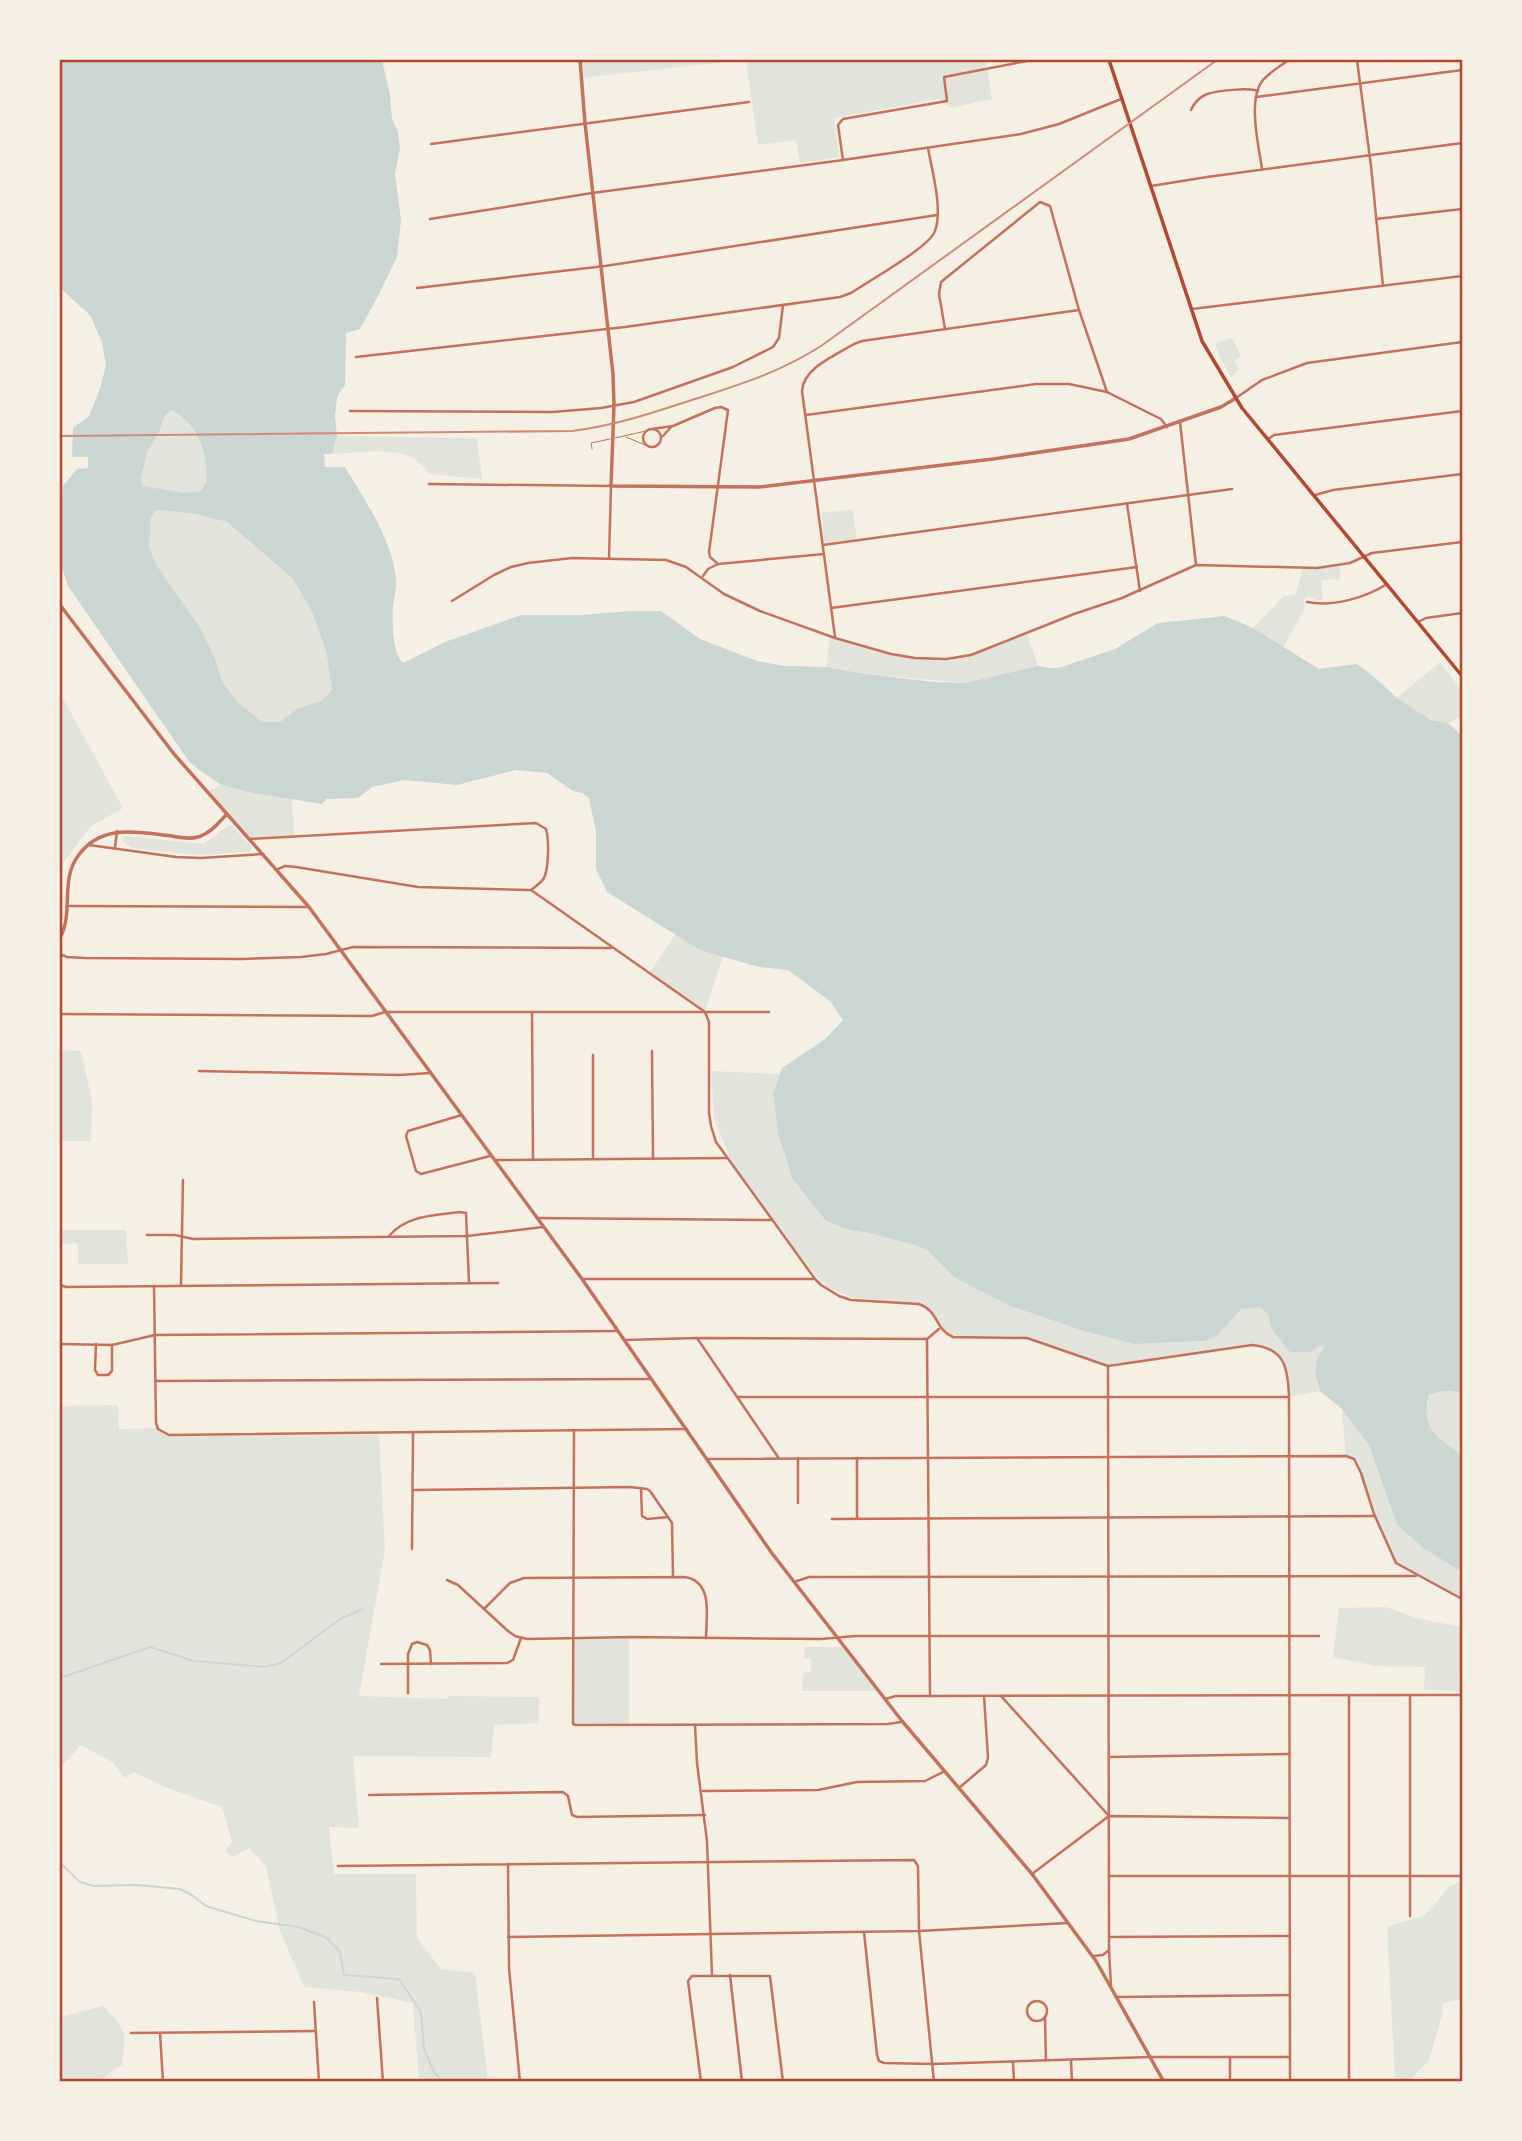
<svg xmlns="http://www.w3.org/2000/svg" width="1522" height="2141" font-family="Manrope,sans-serif">
<style>
.green{fill:#e2e4dc}
.water{fill:#c9d6d2;fill-rule:evenodd}
.lines{fill:none;stroke-linecap:round;stroke-linejoin:round}
.stream{stroke:#c9d6d2;stroke-width:2}
.service{stroke:#c5725c;stroke-width:1}
.minor{stroke:#c5725c;stroke-width:2.5}
.tertiary{stroke:#c5725c;stroke-width:3.5}
.secondary{stroke:#b5482f;stroke-width:3.5}
.tram{stroke:#cf8b77;stroke-width:2}
.neatline{fill:none;stroke:#b5482f;stroke-width:2.5}
</style>
<rect width="100%" height="100%" fill="#f6efe4"/>
<g class="green">
<polygon points="580,60 742,60 581,78"/>
<polygon points="746,60 986,60 992,99 950,108 938,99 834,118 839,157 800,163 796,140 758,145"/>
<polygon points="1232,338 1241,355 1234,362 1240,369 1231,377 1220,358 1215,343"/>
<path d="M171,410C201,428 206,451 207,483L200,491L183,493L143,487L141,480L147,451L158,435L165,415Z"/>
<path d="M337,436L477,438L482,479L430,474C424,467 418,460 409,456C390,448 354,453 332,454Z"/>
<polygon points="852,509 857,539 824,544 822,513"/>
<polygon points="159,510 196,514 227,522 293,579 312,612 326,651 332,690 321,701 298,708 280,722 262,722 239,703 223,682 215,659 201,629 157,566 149,547 151,518 155,511"/>
<polygon points="1340,566 1340,579 1321,580 1323,600 1316,600 1309,596 1304,599 1305,608 1283,648 1253,628 1284,596 1295,595 1303,569"/>
<path d="M1027,634L1038,666L965,683L866,674L826,667L830,636C875,649 922,666 970,655C989,651 1008,641 1027,634Z"/>
<polygon points="1440,662 1462,691 1462,716 1448,723 1431,720 1397,698"/>
<polygon points="60,693 123,808 90,827 64,862 60,900"/>
<polygon points="221,785 248,792 292,798 294,837 249,839 209,791"/>
<polygon points="229,825 232,826 252,847 250,852 199,855 132,848 123,841 124,837 127,836 204,844"/>
<polygon points="676,934 683,940 723,956 705,1012 649,973"/>
<polygon points="60,1050 81,1051 92,1101 91,1141 60,1141"/>
<path d="M711,1071L779,1074L773,1093L778,1133L789,1169L793,1178L826,1221L850,1230L869,1233L918,1246L927,1250L954,1277L1084,1331L1134,1344L1205,1341L1217,1336L1241,1309L1260,1307L1268,1314L1271,1328L1322,1345L1324,1347C1313,1365 1314,1371 1320,1391L1289,1397C1285,1364 1288,1353 1252,1345L1107,1366L1031,1340L952,1339L941,1326L934,1314L919,1304L857,1299L829,1288L816,1276L771,1220L730,1158L714,1118Z"/>
<polygon points="60,1230 126,1230 128,1264 78,1264 78,1243 60,1244"/>
<path d="M1438,1391L1458,1392L1462,1394V1456C1437,1436 1421,1432 1429,1396Z"/>
<polygon points="118,1405 119,1429 158,1428 164,1434 171,1436 379,1435 385,1550 359,1696 447,1699 448,1696 539,1697 539,1723 494,1725 491,1757 353,1756 359,1828 329,1827 334,1874 416,1874 417,1938 441,1969 475,1973 488,2081 419,2081 413,2003 360,1992 304,1987 280,1931 266,1866 249,1848 233,1857 225,1851 232,1841 222,1807 167,1788 134,1772 125,1778 112,1762 81,1745 62,1766 60,1766 60,1406"/>
<polygon points="1342,1409 1369,1445 1397,1525 1426,1550 1462,1572 1462,1599 1396,1563 1375,1516 1361,1473 1354,1459 1346,1456"/>
<polygon points="1386,1607 1416,1618 1462,1627 1462,1691 1424,1690 1425,1667 1376,1666 1333,1657 1339,1608"/>
<polygon points="629,1638 629,1726 574,1723 573,1639"/>
<polygon points="805,1647 842,1647 878,1691 802,1691 803,1673 811,1672 811,1659 804,1659"/>
<polygon points="1462,1881 1462,1999 1443,2003 1442,2015 1429,2060 1411,2079 1411,2081 1395,2081 1387,1927 1425,1915 1450,1886"/>
<path d="M103,2006C127,2031 126,2031 122,2065L98,2081H60V2017Z"/>
</g>
<path class="water" d="M60,60H382L390,95L392,119L398,132L400,148L395,174L401,220L397,257L378,296L360,329L346,333L345,385L337,397L335,417L337,436L332,454H324L325,467H345C365,501 392,538 396,579C397,588 394,597 393,606C392,620 392,653 403,663L445,642L521,615H581L629,611H661L700,639L757,661L785,666L826,667L866,674L934,682L965,683L1038,666L1049,668H1059L1115,649L1158,623L1225,616L1253,628L1319,669L1357,664L1372,675L1397,698L1431,720L1448,723L1462,736V1394C1452,1389 1439,1391 1429,1395C1420,1431 1438,1436 1462,1456V1572L1426,1550L1397,1525L1369,1445L1342,1409L1320,1391L1315,1373L1317,1359L1324,1347L1322,1345L1310,1352H1290L1271,1328L1268,1314L1260,1307L1241,1309L1217,1336L1205,1341L1134,1344L1084,1331L1011,1306L954,1277L927,1250L918,1246L869,1233L850,1230L826,1221L792,1178L778,1133L773,1093L782,1068L825,1039L843,1020L830,1001L788,970L759,967L700,950L607,892L596,869V832L589,798L582,793L573,791L547,773L516,770L457,785L404,780L372,787L358,798L326,799L322,804L248,792L221,785L190,763L68,586L60,562V508L63,486L77,469L88,468V457H72L73,428L89,416L100,389L106,365L102,342L90,315L60,288ZM171,410C201,426 206,452 207,483L200,491L183,493L143,486L141,480L147,451L158,435L165,415ZM159,510L196,514L227,522L293,579L312,612L326,651L332,690L321,701L298,708L280,722H262L239,703L223,683L215,659L201,629L157,566L149,547L151,518L155,511Z"/>
<g class="lines">
<g class="stream">
<polyline points="60,1678 150,1647 194,1661 265,1667 281,1663 340,1619 363,1609"/>
<polyline points="60,1863 80,1882 93,1886 137,1885 180,1889 193,1896 206,1906 256,1921 299,1927 327,1938 340,1952 344,1975 399,1979 421,2012 424,2049 434,2072 444,2082"/>
</g>
<g class="service">
<polyline points="626,437 645,445"/>
<polyline points="615,438 646,431"/>
<polyline points="592,449 591,443 610,439"/>
</g>
<g class="minor">
<polyline points="1357,60 1371,166 1383,286"/>
<polyline points="1256,97 1462,70"/>
<path d="M1191,110C1194,103 1200,97 1207,94C1216,91 1249,87 1258,91"/>
<polyline points="431,144 749,102"/>
<polyline points="843,160 838,125 843,119 947,101 944,77 1032,60"/>
<path d="M1262,169C1259,147 1247,99 1263,80C1270,72 1280,66 1289,60"/>
<polyline points="1151,186 1207,177 1462,143"/>
<polyline points="430,219 592,193 836,161 1021,134 1059,124 1121,99"/>
<polyline points="1376,219 1462,209"/>
<polyline points="417,288 605,266 937,215"/>
<polyline points="1192,309 1462,276"/>
<polyline points="945,329 939,294 941,282 1040,202 1050,206 1079,310 1107,392"/>
<path d="M356,357L625,327L840,297L851,293C867,282 930,247 935,231C943,209 932,171 928,148"/>
<polyline points="1236,398 1262,380 1307,363 1462,342"/>
<polyline points="350,411 553,412 601,408 634,402 733,367 773,347 779,338 783,305"/>
<polyline points="806,415 1036,384 1069,384 1107,392 1161,419 1167,427"/>
<polyline points="1180,422 1196,565"/>
<circle cx="652" cy="438" r="9"/>
<polyline points="652,429 673,426 715,408 721,407 728,410 709,552 710,557 718,564"/>
<polyline points="663,436 672,426"/>
<polyline points="1268,439 1274,435 1462,411"/>
<polyline points="429,484 611,486 609,558"/>
<polyline points="1315,495 1333,490 1462,474"/>
<polyline points="1127,504 1140,591"/>
<polyline points="823,545 1232,489"/>
<polyline points="703,576 708,569 718,564 824,554"/>
<polyline points="452,601 494,575 511,567 528,563 572,558 666,560 686,567 724,594 760,611 835,638 891,654 915,658 946,659 971,655 1074,614 1122,598 1196,565 1317,568 1350,563 1372,553 1462,542"/>
<path d="M1307,602C1333,607 1365,598 1387,584"/>
<polyline points="831,608 1137,567"/>
<polyline points="1418,622 1426,618 1462,613"/>
<path d="M835,637L802,391C803,368 836,355 854,344L862,341L1079,310"/>
<path d="M249,839L536,823L546,829C549,839 549,868 544,878C541,883 536,886 531,890"/>
<polyline points="89,845 176,857 201,858 263,854"/>
<polyline points="115,848 117,831"/>
<path d="M276,870L285,866L296,867L418,887L531,890L705,1012L709,1022V1113L711,1126L716,1142L815,1279L821,1285L839,1296L851,1300L919,1304C939,1311 935,1330 953,1337L1027,1338L1108,1366L1252,1345C1285,1348 1288,1368 1289,1397L1290,2082"/>
<polyline points="68,906 309,907"/>
<polyline points="60,954 67,957 85,958 243,959 301,957 326,954 353,947 611,948"/>
<polyline points="532,1012 533,1159"/>
<polyline points="60,1014 372,1016 385,1012 769,1012"/>
<polyline points="652,1051 653,1159"/>
<polyline points="199,1071 400,1075 430,1073"/>
<polyline points="462,1115 408,1131 406,1136 416,1171 421,1174 490,1156"/>
<polyline points="593,1159 593,1055"/>
<polyline points="496,1160 727,1158"/>
<polyline points="537,1218 771,1220"/>
<polyline points="147,1235 175,1235 193,1239 467,1236 543,1227"/>
<path d="M389,1236C407,1215 433,1216 459,1212L466,1213L469,1283"/>
<polyline points="582,1279 813,1279"/>
<polyline points="60,1285 66,1287 498,1283"/>
<polyline points="181,1285 183,1180"/>
<polyline points="154,1286 156,1423 158,1429 169,1435 687,1429"/>
<polyline points="697,1338 778,1457"/>
<polyline points="927,1339 930,1696"/>
<polyline points="624,1340 697,1338 927,1339 939,1329"/>
<polyline points="60,1344 112,1345 155,1335 617,1331"/>
<polyline points="96,1344 95,1370 98,1375 108,1375 112,1371 112,1345"/>
<polyline points="1108,1366 1109,1950 1111,1986"/>
<polyline points="155,1381 652,1379"/>
<polyline points="738,1397 1287,1397"/>
<polyline points="574,1430 573,1724 576,1725 888,1724 901,1722"/>
<polyline points="708,1459 1346,1456 1354,1459 1361,1473 1374,1514 1396,1563 1462,1599"/>
<polyline points="641,1488 642,1516 647,1519 668,1517"/>
<polyline points="413,1490 630,1487 647,1489 650,1491 672,1523 673,1577"/>
<polyline points="798,1503 798,1458"/>
<polyline points="857,1518 857,1458"/>
<polyline points="832,1519 1375,1516"/>
<polyline points="412,1549 413,1433"/>
<polyline points="447,1580 458,1585 508,1631 515,1636 527,1639 632,1637 821,1639 855,1636 1319,1636"/>
<polyline points="794,1582 809,1577 1416,1576"/>
<path d="M484,1609L510,1583L524,1578L685,1577C714,1582 706,1617 706,1638"/>
<polyline points="381,1664 507,1663 513,1660 521,1638"/>
<polyline points="408,1693 408,1654 412,1644 417,1642 427,1645 430,1650 431,1664"/>
<polyline points="1410,1695 1410,1916"/>
<polyline points="1001,1696 1109,1816"/>
<polyline points="885,1699 896,1696 930,1696 1462,1695"/>
<polyline points="695,1725 697,1763 707,1841 712,1975"/>
<polyline points="1109,1757 1288,1754"/>
<polyline points="959,1788 986,1765 988,1758 984,1696"/>
<polyline points="703,1791 818,1790 857,1782 925,1781 945,1771"/>
<polyline points="369,1795 563,1792 568,1796 572,1815 577,1817 705,1815"/>
<polyline points="508,1864 509,1968 520,2082"/>
<polyline points="338,1866 914,1860 918,1866 919,1931 934,2082"/>
<polyline points="1032,1874 1109,1816 1289,1818"/>
<polyline points="1109,1876 1462,1876"/>
<polyline points="864,1932 877,2055 879,2061 884,2063 933,2064 1150,2057 1290,2057"/>
<polyline points="508,1937 919,1931 1068,1923"/>
<polyline points="1109,1937 1288,1936"/>
<polyline points="1094,1956 1103,1955 1109,1950"/>
<polyline points="730,1975 742,2082"/>
<polyline points="1117,1997 1289,1995"/>
<polyline points="377,1998 383,2082"/>
<circle cx="1037" cy="2011" r="10"/>
<polyline points="314,2002 319,2082"/>
<polyline points="1045,2018 1046,2060"/>
<polyline points="131,2033 315,2031"/>
<polyline points="160,2033 163,2082"/>
<polyline points="1071,2060 1072,2082"/>
<polyline points="1013,2062 1014,2082"/>
<polyline points="701,2082 688,1981 692,1976 770,1976 783,2082"/>
<polyline points="1230,2082 1230,2057"/>
<polyline points="1349,2082 1349,1695"/>
<polyline points="1462,2082 1462,2081"/>
</g>
<g class="tertiary">
<polyline points="580,60 585,123 613,374 614,405 611,486 759,487 993,459 1129,439 1221,407 1236,398"/>
<polyline points="60,605 174,754 309,907 582,1279 771,1552 902,1721 1032,1874 1096,1961 1164,2082"/>
<path d="M60,938C74,912 60,880 78,856C101,823 138,832 172,836C182,838 194,840 203,835C213,831 220,821 227,814"/>
</g>
<polyline class="secondary" points="1109,60 1202,341 1242,408 1462,676"/>
<path class="tram" d="M60,436L572,431C614,426 652,413 692,400C738,385 779,373 821,346L1217,60"/>
</g>
<rect width="1522" height="2141" fill="none" stroke="#f6efe4" stroke-width="122"/>
<rect x="61" y="61" width="1400" height="2019" class="neatline"/>
</svg>
